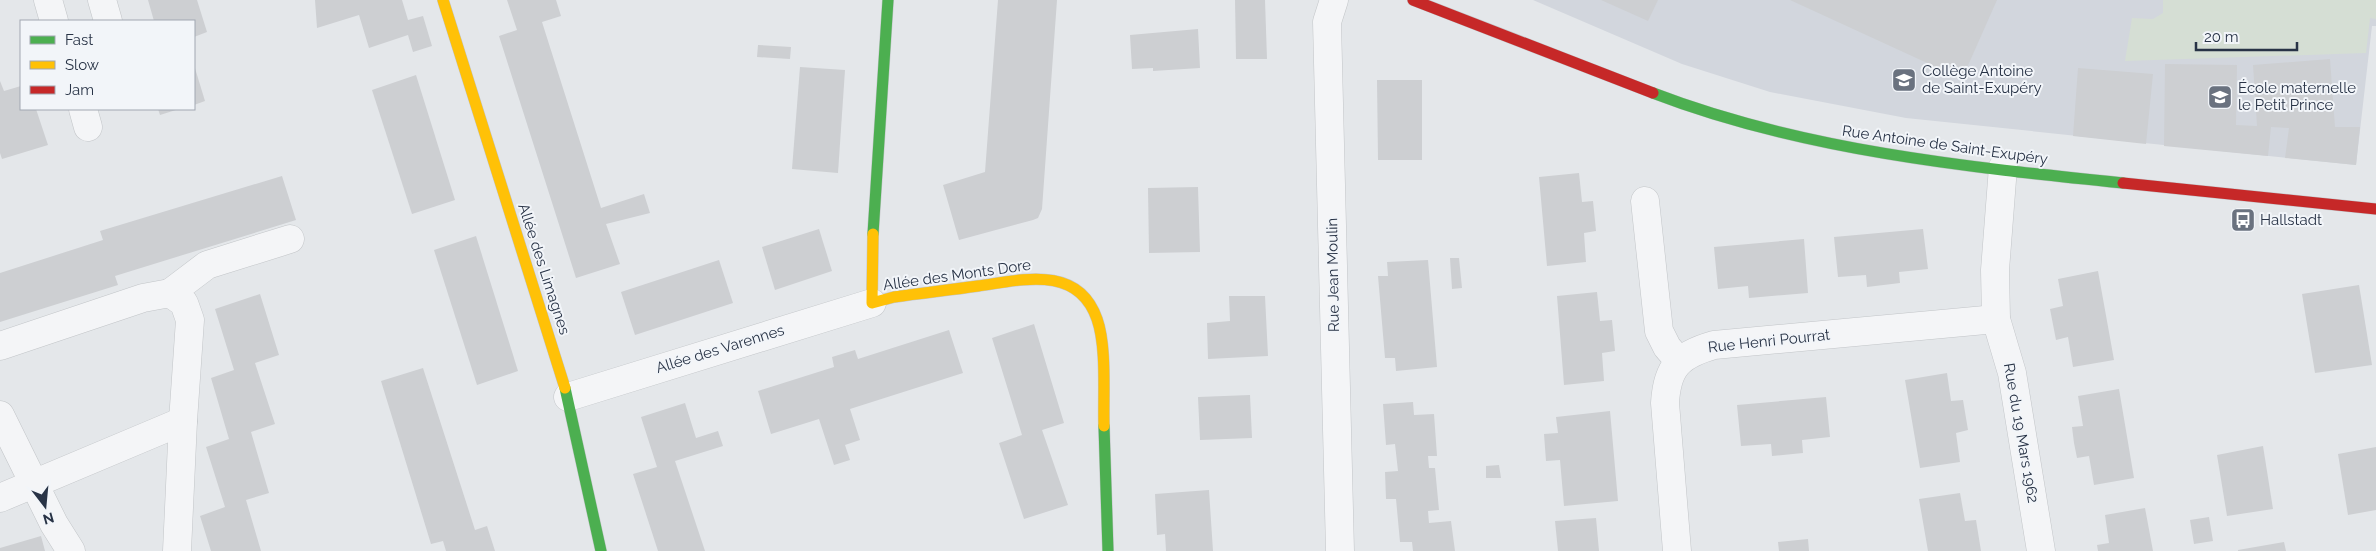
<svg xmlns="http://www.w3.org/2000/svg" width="2376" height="551" font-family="Raleway,sans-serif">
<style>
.built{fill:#d2d6dd}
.green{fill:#d5ded4}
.building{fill:#cdcfd2}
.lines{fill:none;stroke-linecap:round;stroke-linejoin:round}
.street-casing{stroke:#c2c5c8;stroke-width:29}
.fast-casing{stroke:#c2c5c8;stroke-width:12}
.slow-casing{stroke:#c2c5c8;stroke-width:12}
.jam-casing{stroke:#c2c5c8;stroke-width:12}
.street{stroke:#f4f5f7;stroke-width:28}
.fast{stroke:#4caf50;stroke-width:11}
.slow{stroke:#ffc107;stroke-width:11}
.jam{stroke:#c62828;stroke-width:11}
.labels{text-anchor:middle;stroke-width:4;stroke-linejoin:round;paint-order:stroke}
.poi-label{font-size:15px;fill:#283346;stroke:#f2f5f9;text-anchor:start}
.street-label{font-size:15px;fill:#283346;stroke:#f2f5f9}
</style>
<rect width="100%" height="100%" fill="#e4e7ea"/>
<polygon class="built" points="1533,0 2376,0 2376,26 2372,26 2356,165 1906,118 1770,92 1682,64"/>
<polygon class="green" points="2163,0 2376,0 2376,19 2370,18 2366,53 2125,61 2132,18 2153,19 2163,13"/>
<g class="building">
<polygon points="148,0 197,0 207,32 194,37 194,21 154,21"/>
<polygon points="315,0 402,0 408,20 423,16 432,46 413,52 408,35 369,48 359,15 317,28"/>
<polygon points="507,0 556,0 561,16 542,22 601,208 644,194 650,213 606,224 620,264 576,278 499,36 517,30"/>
<polygon points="998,0 1057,0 1042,209 1038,218 1033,220 959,240 943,185 985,172"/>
<polygon points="1235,0 1265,0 1267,59 1236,59"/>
<polygon points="1601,0 1658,0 1648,21"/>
<polygon points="1790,0 1997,0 1962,79"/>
<polygon points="1198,29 1200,68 1153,71 1153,68 1132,69 1130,35"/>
<polygon points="758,45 791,47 790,59 757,57"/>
<polygon points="2330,59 2335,127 2360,127 2356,165 2285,158 2289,128 2271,127 2268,156 2164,146 2165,64 2237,65 2236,125 2257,126 2253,65"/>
<polygon points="194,65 205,101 194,105"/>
<polygon points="800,67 845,70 838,173 792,169"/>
<polygon points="2078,68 2153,74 2146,144 2073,136"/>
<polygon points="416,75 455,200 412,214 372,90"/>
<polygon points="1377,80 1422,80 1422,160 1378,160"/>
<polygon points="0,81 4,91 21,86 21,109 36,109 48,145 2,159 0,153"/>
<polygon points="158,109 179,109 160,115"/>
<polygon points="1579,173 1582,202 1593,201 1596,231 1584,233 1586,262 1547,266 1539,177"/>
<polygon points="282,176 296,220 115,276 118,285 0,322 0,273 103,240 100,231"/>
<polygon points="1198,187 1200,252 1149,253 1148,188"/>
<polygon points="819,229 832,271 775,290 762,247"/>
<polygon points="1923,229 1928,269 1899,272 1900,283 1867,287 1866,275 1838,277 1834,237"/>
<polygon points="476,236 518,371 477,385 434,250"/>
<polygon points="1804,239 1808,293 1749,298 1748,286 1718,289 1714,247"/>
<polygon points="1450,258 1459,258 1462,288 1452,289"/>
<polygon points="719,260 733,303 635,335 621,292"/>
<polygon points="1428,260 1437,367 1396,371 1395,358 1385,358 1378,276 1388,276 1387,262"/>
<polygon points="2098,271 2114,360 2073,367 2068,337 2056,340 2050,309 2063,306 2058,279"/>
<polygon points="2359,285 2372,365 2315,373 2302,294"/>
<polygon points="1597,292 1600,321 1612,320 1615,351 1602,353 1604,381 1564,385 1557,296"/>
<polygon points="260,294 279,355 255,363 275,424 251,432 269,493 246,500 261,551 211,551 200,516 225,507 206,447 229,439 211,378 234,370 215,309"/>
<polygon points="1229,296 1265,296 1268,356 1208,359 1207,323 1230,321"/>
<polygon points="1034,324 1064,423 1042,430 1068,505 1024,519 999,443 1022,435 992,338"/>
<polygon points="949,330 963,373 850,409 860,440 845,445 850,460 834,465 819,419 771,434 758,391 834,367 832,357 855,350 858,359"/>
<polygon points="423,368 475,530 487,526 495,551 446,551 443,541 431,544 381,381"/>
<polygon points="1947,373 1951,401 1963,400 1968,430 1956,433 1960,462 1920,468 1905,380"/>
<polygon points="2119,389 2134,478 2094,485 2089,456 2077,458 2074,443 2072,427 2083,426 2078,396"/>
<polygon points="1250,395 1252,438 1200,440 1198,397"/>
<polygon points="1826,397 1830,437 1802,440 1803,453 1772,456 1771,444 1741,446 1737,405"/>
<polygon points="1413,402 1414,415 1434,414 1437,456 1428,456 1429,468 1435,468 1439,510 1428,511 1429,523 1451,521 1455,551 1413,551 1412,542 1400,542 1396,499 1386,499 1385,472 1398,471 1395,444 1386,445 1383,404"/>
<polygon points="685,403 696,438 718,431 723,446 675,461 705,551 658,551 633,474 657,467 641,417"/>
<polygon points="1610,411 1618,501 1564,506 1560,460 1546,461 1544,434 1558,433 1556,417"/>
<polygon points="2263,446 2273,509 2227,516 2217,455"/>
<polygon points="2376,447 2376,510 2348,515 2338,454"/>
<polygon points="1499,465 1501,478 1486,478 1486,466"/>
<polygon points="1209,490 1213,551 1166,551 1165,534 1157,535 1155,494"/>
<polygon points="1960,493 1965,521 1976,520 1981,551 1928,551 1919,499"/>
<polygon points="2145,508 2153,551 2098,551 2097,545 2109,543 2105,515"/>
<polygon points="2209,517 2213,541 2194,544 2190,520"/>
<polygon points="1596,518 1599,551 1558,551 1555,521"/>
<polygon points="41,536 45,551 0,551 0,548"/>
<polygon points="1808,539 1809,551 1779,551 1778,542"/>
<polygon points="2284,542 2286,551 2238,551 2238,550"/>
</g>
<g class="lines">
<defs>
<g id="street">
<polyline points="48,0 54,21"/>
<polyline points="102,0 108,21"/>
<polyline points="1334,0 1327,22 1340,551"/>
<polyline points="83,109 88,127"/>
<polyline points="2003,167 1995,270 1996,319 2012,373 2041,551"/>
<polyline points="1645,201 1659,331 1667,347 1679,361"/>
<polyline points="170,293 207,265 290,239"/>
<polyline points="0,346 143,298 170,293 184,303 190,320 183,421 177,551"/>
<polyline points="568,397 872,303"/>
<polyline points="0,415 54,524 71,551"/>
<polyline points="0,498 183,421"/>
<path d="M1677,551L1665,403C1667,367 1679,355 1714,345L1996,319"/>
</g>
<g id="fast">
<path d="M1653,93C1801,150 1966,167 2123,183"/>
<polyline points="873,234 888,0"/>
<polyline points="565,388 601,551"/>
<polyline points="1104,426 1108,551"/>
</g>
<g id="slow">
<polyline points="443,0 565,388"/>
<path d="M873,234L872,303L894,297C922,293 950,290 978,286C1021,280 1078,264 1097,319C1107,347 1103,395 1104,426"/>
</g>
<g id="jam">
<polyline points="1413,0 1653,93"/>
<polyline points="2123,183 2376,209"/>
</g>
</defs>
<use href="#street" class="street-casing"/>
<use href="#fast" class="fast-casing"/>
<use href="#slow" class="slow-casing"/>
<use href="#jam" class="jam-casing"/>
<use href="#street" class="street"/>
<use href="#fast" class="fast"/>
<use href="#slow" class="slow"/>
<use href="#jam" class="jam"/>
</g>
<defs>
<symbol id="school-square" viewBox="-11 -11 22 22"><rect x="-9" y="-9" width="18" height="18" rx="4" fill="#6a727f" stroke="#f2f5f9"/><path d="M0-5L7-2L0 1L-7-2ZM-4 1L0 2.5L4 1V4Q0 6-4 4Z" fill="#fff"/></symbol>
<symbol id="bus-square" viewBox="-11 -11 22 22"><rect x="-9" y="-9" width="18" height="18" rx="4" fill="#6a727f" stroke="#f2f5f9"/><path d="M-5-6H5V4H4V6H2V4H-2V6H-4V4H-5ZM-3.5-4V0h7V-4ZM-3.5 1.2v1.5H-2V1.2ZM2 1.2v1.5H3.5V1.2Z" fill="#fff"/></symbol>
</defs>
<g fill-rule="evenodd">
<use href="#school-square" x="1890" y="66" width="28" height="28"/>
<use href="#school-square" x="2206" y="83" width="28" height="28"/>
<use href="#bus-square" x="2229" y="206" width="28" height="28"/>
</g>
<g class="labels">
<g class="poi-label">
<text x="1922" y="76">Collège Antoine<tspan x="1922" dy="17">de Saint-Exupéry</tspan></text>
<text x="2238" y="93">École maternelle<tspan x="2238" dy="17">le Petit Prince</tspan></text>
<text x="2260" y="225">Hallstadt</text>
</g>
<g class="street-label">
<text transform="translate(1945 145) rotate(8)" y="5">Rue Antoine de Saint-Exupéry</text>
<text transform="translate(544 269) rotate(72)" y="5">Allée des Limagnes</text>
<text transform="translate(957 275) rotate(-8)" y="5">Allée des Monts Dore</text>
<text transform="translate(1333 275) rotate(-91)" y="5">Rue Jean Moulin</text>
<text transform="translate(1769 341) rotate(-6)" y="5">Rue Henri Pourrat</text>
<text transform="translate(720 349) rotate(-17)" y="5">Allée des Varennes</text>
<text transform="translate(2021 433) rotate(80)" y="5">Rue du 19 Mars 1962</text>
</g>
</g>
<rect x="20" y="20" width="175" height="90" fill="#f2f5f9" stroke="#a1a7b1"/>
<rect x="30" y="36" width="25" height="8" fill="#4caf50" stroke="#a1a7b1"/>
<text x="65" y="45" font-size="15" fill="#283346">Fast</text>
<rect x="30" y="61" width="25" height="8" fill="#ffc107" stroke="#a1a7b1"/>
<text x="65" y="70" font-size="15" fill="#283346">Slow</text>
<rect x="30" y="86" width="25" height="8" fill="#c62828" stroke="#a1a7b1"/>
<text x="65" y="95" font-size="15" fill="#283346">Jam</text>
<g transform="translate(45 506) rotate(164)" stroke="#f2f5f9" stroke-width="4" paint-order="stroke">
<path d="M0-4L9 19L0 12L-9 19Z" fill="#283346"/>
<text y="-8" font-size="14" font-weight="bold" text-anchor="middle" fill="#283346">N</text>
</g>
<path d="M2196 42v8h101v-8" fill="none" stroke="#283346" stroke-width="2.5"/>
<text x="2204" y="42" font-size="15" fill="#283346" stroke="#f2f5f9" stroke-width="4" paint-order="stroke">20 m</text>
</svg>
